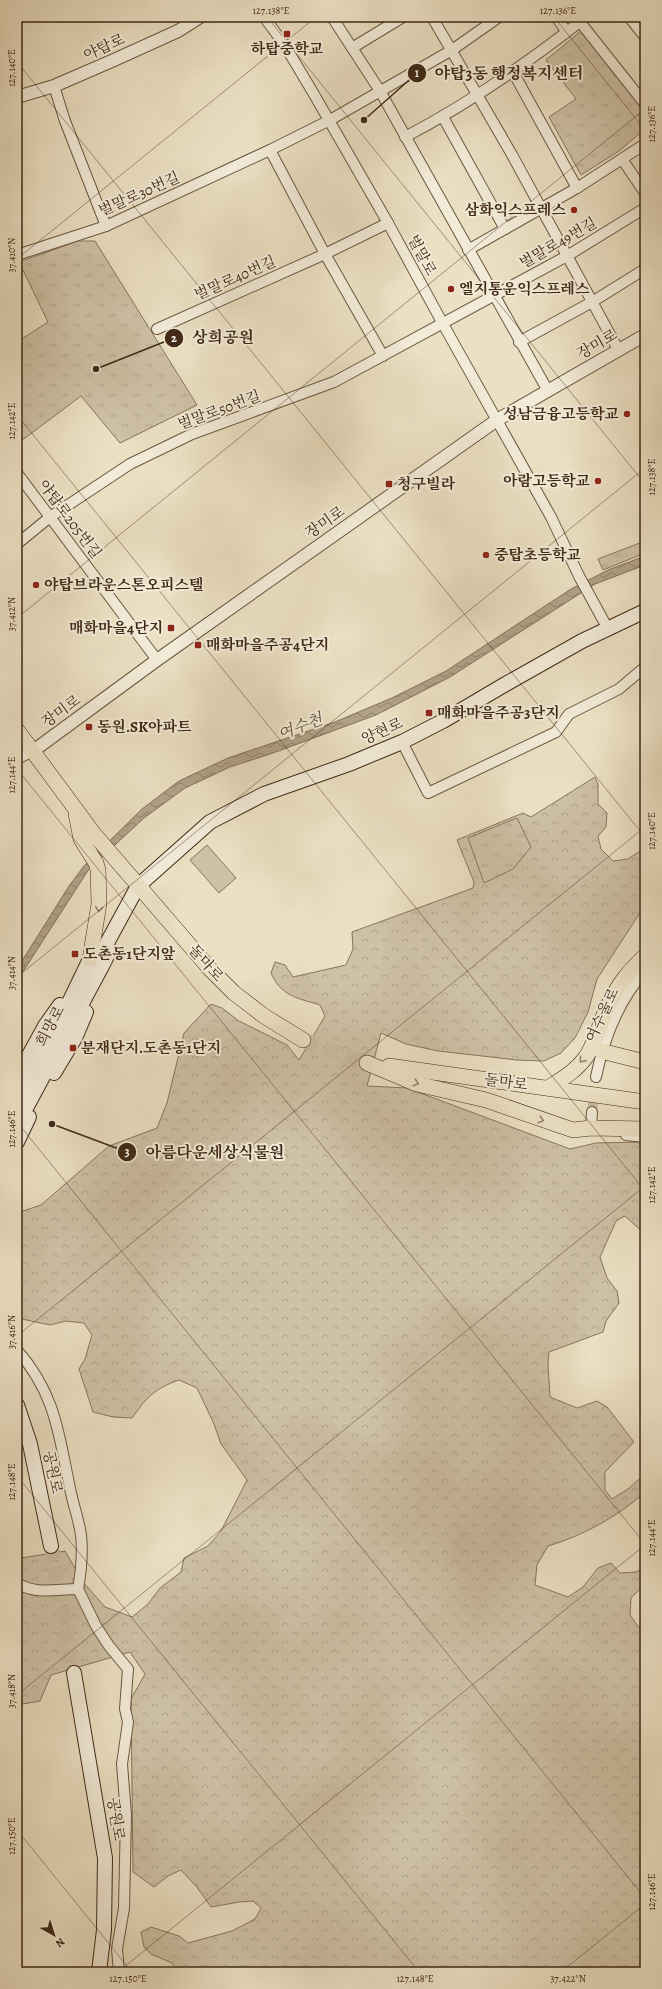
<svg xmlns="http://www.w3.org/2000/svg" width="662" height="1989" font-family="Alegreya,'Noto Serif KR',serif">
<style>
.green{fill:#cec1a6;stroke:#87755e}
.forest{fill:url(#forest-crowns);stroke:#87755e}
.park{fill:url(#park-tufts);stroke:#87755e}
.water{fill:url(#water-waves);stroke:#84725a}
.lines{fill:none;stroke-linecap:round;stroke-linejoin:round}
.minor-tunnel{stroke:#c9bba0;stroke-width:10;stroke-dasharray:10 5;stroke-linecap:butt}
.secondary-tunnel{stroke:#c9bba0;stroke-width:14;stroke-dasharray:14 7;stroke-linecap:butt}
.primary-tunnel{stroke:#c9bba0;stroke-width:15;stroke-dasharray:15 8;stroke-linecap:butt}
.minor-casing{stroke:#6b5741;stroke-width:12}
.tertiary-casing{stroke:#6b5741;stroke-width:14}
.secondary-casing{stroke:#402916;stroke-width:16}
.primary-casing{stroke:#402916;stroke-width:16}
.minor{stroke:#f2ebd8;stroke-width:10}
.tertiary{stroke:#f2ebd8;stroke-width:12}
.secondary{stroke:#f2ebd8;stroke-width:14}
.primary{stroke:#ebe0c3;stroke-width:15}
.oneway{stroke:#96846c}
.ticks{fill:none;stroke:#402916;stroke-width:1;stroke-opacity:0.45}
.poi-dot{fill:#8f2418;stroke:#f2ebd8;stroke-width:1.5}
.labels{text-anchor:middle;stroke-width:4;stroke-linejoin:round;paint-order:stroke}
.street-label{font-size:15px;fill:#402916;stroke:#f2ebd8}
.poi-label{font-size:15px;font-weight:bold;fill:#402916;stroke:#f2ebd8;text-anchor:start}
.water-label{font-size:16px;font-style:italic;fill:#624d38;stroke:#f2ebd8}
.leader{fill:none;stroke:#402916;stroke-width:1.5}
.callout-dot{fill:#402916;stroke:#f2ebd8;stroke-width:1.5}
.mark-label{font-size:12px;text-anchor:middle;font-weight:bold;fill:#fff}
.callout-label{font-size:16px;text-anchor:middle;font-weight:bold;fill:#402916;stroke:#f2ebd8;stroke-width:4;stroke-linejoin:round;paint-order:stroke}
.neatline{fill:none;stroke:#402916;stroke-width:1.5}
.ticks-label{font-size:10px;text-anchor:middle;fill:#402916}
</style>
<defs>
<pattern id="forest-crowns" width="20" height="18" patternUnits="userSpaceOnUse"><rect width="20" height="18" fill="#cec1a6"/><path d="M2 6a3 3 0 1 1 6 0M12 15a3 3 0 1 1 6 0" fill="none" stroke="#b2a68e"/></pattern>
<pattern id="park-tufts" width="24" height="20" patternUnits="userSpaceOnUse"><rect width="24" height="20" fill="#cec1a6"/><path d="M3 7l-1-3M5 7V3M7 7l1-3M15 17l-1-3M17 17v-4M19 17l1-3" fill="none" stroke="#b2a68e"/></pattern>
<pattern id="water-waves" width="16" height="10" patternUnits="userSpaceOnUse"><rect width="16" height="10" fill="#b1a288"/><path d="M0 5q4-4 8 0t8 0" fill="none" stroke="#91846e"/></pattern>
</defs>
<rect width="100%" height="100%" fill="#ebe0c3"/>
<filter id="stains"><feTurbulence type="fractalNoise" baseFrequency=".005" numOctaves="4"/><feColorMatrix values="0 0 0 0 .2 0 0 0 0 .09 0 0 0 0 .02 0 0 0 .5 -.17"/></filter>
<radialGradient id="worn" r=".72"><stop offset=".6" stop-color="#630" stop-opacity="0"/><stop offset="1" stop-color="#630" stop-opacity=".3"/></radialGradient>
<polygon class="green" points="207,845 236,878 219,893 190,860"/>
<path class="forest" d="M595,777L598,784V804L607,813L606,827L598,836L601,849L613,861L628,859L645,848V905L597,979L588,1012L575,1038L561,1053L544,1061L517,1060L438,1051L406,1044L381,1033L367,1086L407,1088L570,1149L596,1143L645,1142V1164L642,1184L645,1194V1234L625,1216L616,1221L600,1257L607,1278L617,1291L619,1303L606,1321L603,1332L549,1352L548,1364L550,1397L577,1408L597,1401L607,1407L634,1442L605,1472V1490L612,1499L628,1489L645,1474V1492C619,1516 582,1536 548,1546L537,1565L535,1585L568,1597L583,1587L598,1568L611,1563L620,1573L636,1572L645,1568V1584L631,1598L630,1615L639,1628L645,1629V1972H179L172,1963L151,1954L144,1947L141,1932L151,1927L179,1936L188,1943L232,1931L255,1919L261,1908L253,1901L239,1902L211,1907L196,1886L181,1870L168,1876L154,1887L133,1872L131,1699L145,1674L130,1652L51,1675L40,1701L17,1705V1562L21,1558L65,1551L83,1582L105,1607L132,1617L148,1604L160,1588L181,1572L184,1558L208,1546L221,1531L247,1480L221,1444L214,1424L197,1388L179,1380C154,1389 147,1397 132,1418L113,1417L93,1412L79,1369L85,1359L92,1335L84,1323L66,1321L50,1325L17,1318V1213L41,1205L109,1146L157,1128L167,1103L184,1033L211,1004L222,1008L239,1021L287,1045L299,1060L325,1016L320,1005C297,998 281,996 271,973L275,962L285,965L293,977L346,965L353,949L352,932L473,888L474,882L457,840L523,813L531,817Z"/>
<g class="park">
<polygon points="581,31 645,112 645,129 619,151 581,175 549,117 576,99 546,60"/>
<polygon points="78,241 95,241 197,405 120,443 81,396 17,444 17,342 48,322 19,262"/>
<polygon points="645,541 645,553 603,570 598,559"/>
<polygon points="517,818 531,847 513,869 484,883 468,838"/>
</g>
<polygon class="water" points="645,556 645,565 595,584 450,677 376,715 273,753 230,767 185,788 144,818 89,869 17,981 17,969 69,886 84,866 142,809 179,781 228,758 335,722 394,697 446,671 571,589 608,570"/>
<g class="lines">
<polyline class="minor-tunnel" points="592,1112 596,1077"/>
<polyline class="secondary-tunnel" points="51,1546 74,1673"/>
<polyline class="primary-tunnel" points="303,1040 367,1063"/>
<defs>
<g id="minor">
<polyline points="264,17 284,44 315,96 388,223 443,324 551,517 579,576 608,629"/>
<polyline points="332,17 380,91 548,391"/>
<polyline points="432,17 511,153 619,351"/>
<polyline points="556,17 567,32"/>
<polyline points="629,17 645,37"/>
<polyline points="580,22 645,104"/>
<polyline points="352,48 403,17"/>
<polyline points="513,72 577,188"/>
<polyline points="54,86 65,121 106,226"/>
<polyline points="443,117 505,229"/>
<path d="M405,137C470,103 529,62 586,17"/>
<polyline points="270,150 325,254 383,356"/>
<polyline points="622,159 645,193"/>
<polyline points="468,250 577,188 645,144"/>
<polyline points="17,255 106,226 270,150 330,120 452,50 499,17"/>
<polyline points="157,329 325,254 388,223"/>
<polyline points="519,342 592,302 645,269"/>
<polyline points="17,473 157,660"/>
<polyline points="17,544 50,517 130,464 192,434 334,382 567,256 645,208"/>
<polyline points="402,742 428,793 556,732 569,714 619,689 645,667"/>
<polyline points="17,759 33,751"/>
<path d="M596,1077C604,1038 618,1001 645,971"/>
<polyline points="592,1112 591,1128 597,1130"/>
<polyline points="626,1135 645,1137"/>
<path d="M17,1350C57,1395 59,1438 71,1493C74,1507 79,1521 81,1535C83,1553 81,1572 78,1589C57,1589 35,1595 17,1583"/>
<polyline points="78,1589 96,1626 109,1646 128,1669 125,1709 128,1722 122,1764 126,1815 124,1908 117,1949 119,1972"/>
</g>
<g id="tertiary">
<polyline points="17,97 54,86 114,60 178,31 200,17"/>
<polyline points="33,751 157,660 497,420 645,335"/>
</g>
<g id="secondary">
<polyline points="54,1073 75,1038 86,1012"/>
<polyline points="17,1077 45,1026 60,1005"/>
<polyline points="17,1103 52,1038 90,959 97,949"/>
<polyline points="17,1125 102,966 108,954 107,943 138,886 210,822 264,794 349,764 402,742 443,721 504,685 582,641 645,611"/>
<polyline points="17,1142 29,1117"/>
<polyline points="17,1405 30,1444 51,1546"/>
<polyline points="74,1673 105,1858 104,1930 99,1972"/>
</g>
<g id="primary">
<polyline points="17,730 94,834 210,969 234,993 264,1016 303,1040"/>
<polyline points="76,814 81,839 96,863 98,870 99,904 90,959"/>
<polyline points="601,1051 645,1062"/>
<polyline points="367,1063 417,1084 486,1100 573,1130 591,1128 645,1129"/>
<polyline points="389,1066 645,1102"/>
<path d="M548,1088C562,1079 576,1071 586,1057C596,1042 599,1025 607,1008C617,986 627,973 645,956"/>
</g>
</defs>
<use href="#minor" class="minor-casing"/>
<use href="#tertiary" class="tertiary-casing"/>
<use href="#secondary" class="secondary-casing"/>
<use href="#primary" class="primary-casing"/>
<use href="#minor" class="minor"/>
<use href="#tertiary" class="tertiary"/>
<use href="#secondary" class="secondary"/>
<use href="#primary" class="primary"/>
</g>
<defs><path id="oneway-chevron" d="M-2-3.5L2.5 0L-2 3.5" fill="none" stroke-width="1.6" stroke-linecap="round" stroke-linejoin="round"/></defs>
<g class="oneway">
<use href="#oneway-chevron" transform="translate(99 909) rotate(95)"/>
<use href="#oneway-chevron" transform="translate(582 1060) rotate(129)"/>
<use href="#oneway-chevron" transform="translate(416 1083) rotate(18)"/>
<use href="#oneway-chevron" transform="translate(541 1120) rotate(17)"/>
</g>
<path class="ticks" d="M267,17L645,484M554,17L645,130M17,62L645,837M17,259L316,17M17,415L645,1191M17,618L645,109M17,769L645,1544M17,977L645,468M17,1122L645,1898M17,1336L645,827M17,1476L419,1972M17,1695L645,1186M17,1830L132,1972M118,1972L645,1545M561,1972L645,1904"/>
<g class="poi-dot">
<rect x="283" y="30" width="8" height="8" rx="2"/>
<circle cx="574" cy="210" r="4"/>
<circle cx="451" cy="289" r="4"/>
<circle cx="627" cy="414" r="4"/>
<circle cx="598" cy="481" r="4"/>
<rect x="385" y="480" width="8" height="8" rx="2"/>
<circle cx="486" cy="555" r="4"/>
<circle cx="36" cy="585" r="4"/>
<rect x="167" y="624" width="8" height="8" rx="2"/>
<rect x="194" y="641" width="8" height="8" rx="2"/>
<rect x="425" y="709" width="8" height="8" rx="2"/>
<rect x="85" y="723" width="8" height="8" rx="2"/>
<rect x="71" y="950" width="8" height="8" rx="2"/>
<rect x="69" y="1044" width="8" height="8" rx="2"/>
</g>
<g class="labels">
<g class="street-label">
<text transform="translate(104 47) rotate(-24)" y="5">야탑로</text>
<text transform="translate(139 194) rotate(-24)" y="5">벌말로30번길</text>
<text transform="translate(558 243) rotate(-30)" y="5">벌말로49번길</text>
<text transform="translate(422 255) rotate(62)" y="5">벌말로</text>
<text transform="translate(235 278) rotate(-24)" y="5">벌말로40번길</text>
<text transform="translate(597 344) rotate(-30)" y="5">장미로</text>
<text transform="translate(219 410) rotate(-20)" y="5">벌말로50번길</text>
<text transform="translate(70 519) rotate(53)" y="5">야탑로205번길</text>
<text transform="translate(325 522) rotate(-35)" y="5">장미로</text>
<text transform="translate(61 711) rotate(-36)" y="5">장미로</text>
<text transform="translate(382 731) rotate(-24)" y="5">양현로</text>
<text transform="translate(206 963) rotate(48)" y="5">돌마로</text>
<text transform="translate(602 1015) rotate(-65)" y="5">여수울로</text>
<text transform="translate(50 1026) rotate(-62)" y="5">희망로</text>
<text transform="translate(506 1082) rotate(8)" y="5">돌마로</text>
<text transform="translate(53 1472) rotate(78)" y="5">공원로</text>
<text transform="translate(116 1819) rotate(81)" y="5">공원로</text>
</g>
<g class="poi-label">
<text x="287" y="54" text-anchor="middle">하탑중학교</text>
<text x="566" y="215" text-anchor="end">삼화익스프레스</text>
<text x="459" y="294">엘지통운익스프레스</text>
<text x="619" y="419" text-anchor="end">성남금융고등학교</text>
<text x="590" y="486" text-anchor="end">아람고등학교</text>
<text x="397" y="489">청구빌라</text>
<text x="494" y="560">중탑초등학교</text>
<text x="44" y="590">야탑브라운스톤오피스텔</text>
<text x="163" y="633" text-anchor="end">매화마을4단지</text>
<text x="206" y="650">매화마을주공4단지</text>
<text x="437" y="718">매화마을주공3단지</text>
<text x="97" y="732">동원.SK아파트</text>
<text x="83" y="959">도촌동1단지앞</text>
<text x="81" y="1053">분재단지.도촌동1단지</text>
</g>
<g class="water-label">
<text transform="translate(300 726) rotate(-21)" y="6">여수천</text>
</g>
</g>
<path class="leader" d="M364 120L417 73M96 369L174 338M52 1124L127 1152"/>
<g class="callout-dot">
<circle cx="364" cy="120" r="4"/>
<circle cx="96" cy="369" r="4"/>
<circle cx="52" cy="1124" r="4"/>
<circle cx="417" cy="73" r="10"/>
<circle cx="174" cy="338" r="10"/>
<circle cx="127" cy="1152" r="10"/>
</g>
<g class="mark-label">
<text x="417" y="77">1</text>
<text x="174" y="342">2</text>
<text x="127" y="1156">3</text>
</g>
<g class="callout-label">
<text x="509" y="79">야탑3동 행정복지센터</text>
<text x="223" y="343">상희공원</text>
<text x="215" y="1158">아름다운세상식물원</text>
</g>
<rect width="662" height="1989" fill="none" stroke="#ebe0c3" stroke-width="44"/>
<g transform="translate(54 1935) rotate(141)" stroke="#f2ebd8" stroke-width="3" paint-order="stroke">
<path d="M0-3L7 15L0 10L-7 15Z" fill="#402916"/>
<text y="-6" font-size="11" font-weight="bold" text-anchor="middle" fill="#402916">N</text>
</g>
<rect x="22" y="22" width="618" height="1945" class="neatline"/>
<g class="ticks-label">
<text x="271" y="14">127.138°E</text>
<text x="558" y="14">127.136°E</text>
<text transform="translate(11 68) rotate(-90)" y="4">127.140°E</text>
<text transform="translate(651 124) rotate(-90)" y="4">127.136°E</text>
<text transform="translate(11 255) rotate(-90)" y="4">37.410°N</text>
<text transform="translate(11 421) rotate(-90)" y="4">127.142°E</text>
<text transform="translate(651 477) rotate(-90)" y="4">127.138°E</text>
<text transform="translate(11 614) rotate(-90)" y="4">37.412°N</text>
<text transform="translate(11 775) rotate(-90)" y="4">127.144°E</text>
<text transform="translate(651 831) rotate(-90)" y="4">127.140°E</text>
<text transform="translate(11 973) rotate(-90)" y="4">37.414°N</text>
<text transform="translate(11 1129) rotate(-90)" y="4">127.146°E</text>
<text transform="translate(651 1185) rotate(-90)" y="4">127.142°E</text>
<text transform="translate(11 1332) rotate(-90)" y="4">37.416°N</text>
<text transform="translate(11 1482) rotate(-90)" y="4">127.148°E</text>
<text transform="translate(651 1538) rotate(-90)" y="4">127.144°E</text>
<text transform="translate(11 1691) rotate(-90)" y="4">37.418°N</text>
<text transform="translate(11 1836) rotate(-90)" y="4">127.150°E</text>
<text transform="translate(651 1892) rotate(-90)" y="4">127.146°E</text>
<text x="128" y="1982">127.150°E</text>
<text x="415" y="1982">127.148°E</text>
<text x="568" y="1982">37.422°N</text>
</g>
<rect width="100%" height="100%" filter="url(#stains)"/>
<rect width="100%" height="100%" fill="url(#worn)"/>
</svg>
